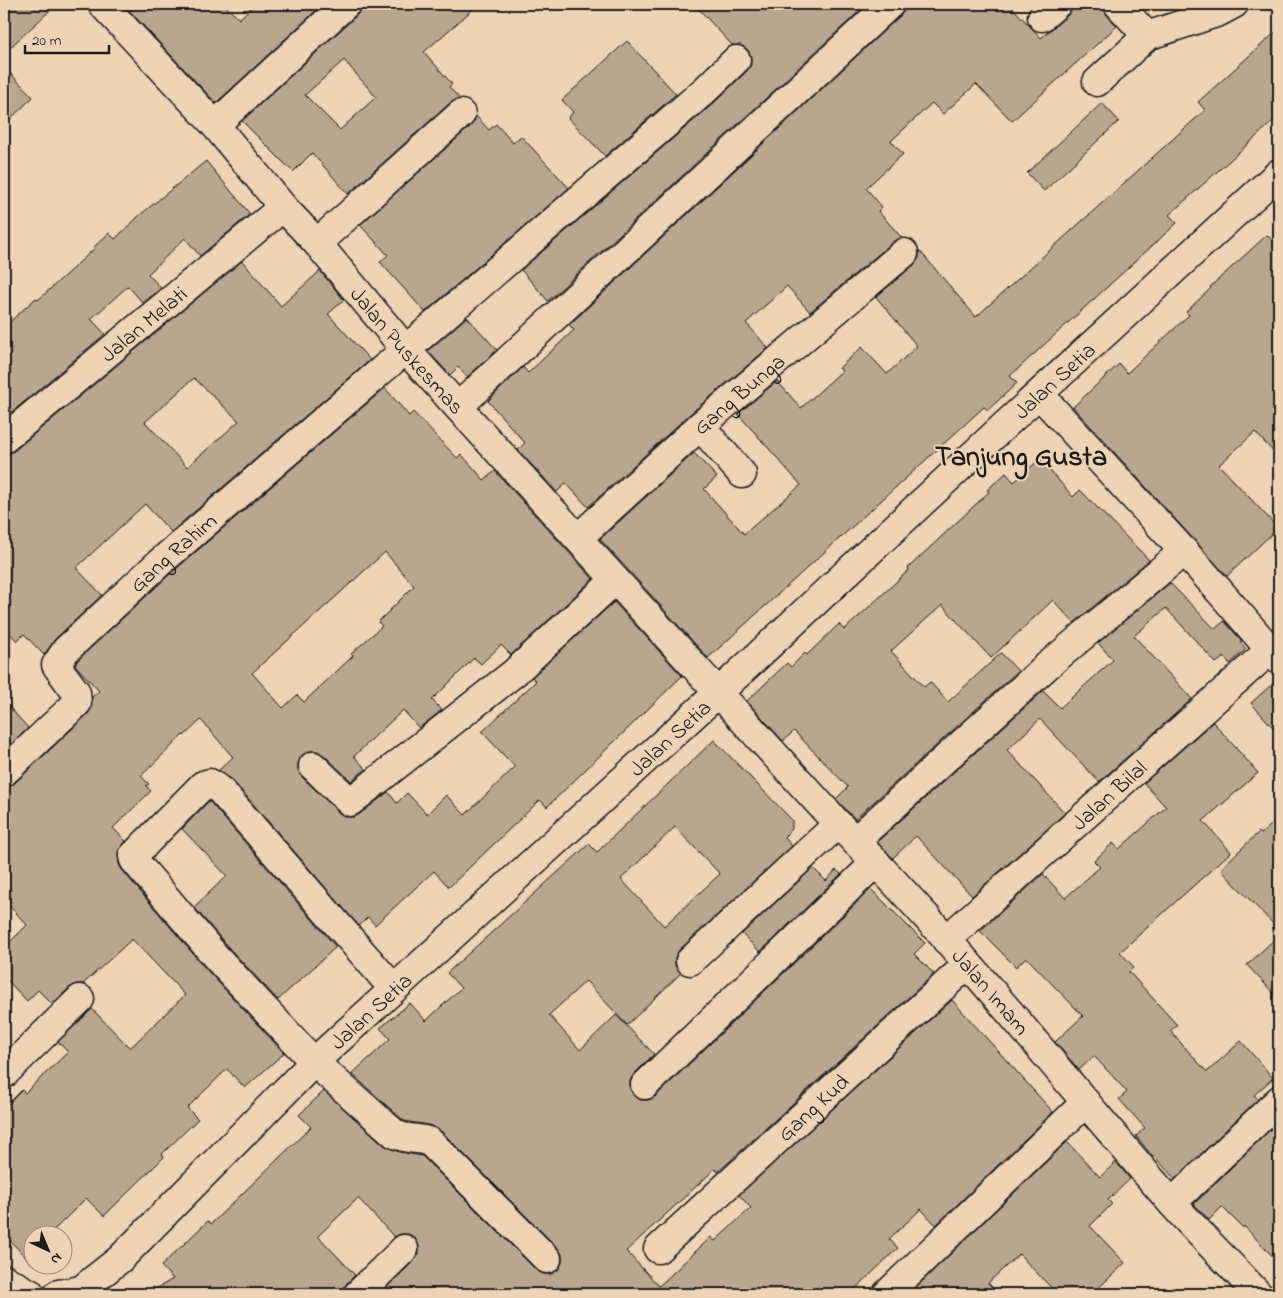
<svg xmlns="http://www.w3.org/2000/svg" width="1283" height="1298" font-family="'Indie Flower',sans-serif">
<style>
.building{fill:#baa58f;stroke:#1c1c1c;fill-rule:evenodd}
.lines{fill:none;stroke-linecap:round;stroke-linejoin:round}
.minor-casing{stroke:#1c1c1c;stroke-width:31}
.minor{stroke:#eed3b5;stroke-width:28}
.labels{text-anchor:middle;stroke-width:4;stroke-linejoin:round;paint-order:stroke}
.street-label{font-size:22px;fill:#1c1c1c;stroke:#eed3b5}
.district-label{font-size:28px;font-weight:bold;fill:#1c1c1c;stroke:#eed3b5}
</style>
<rect width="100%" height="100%" fill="#eed3b5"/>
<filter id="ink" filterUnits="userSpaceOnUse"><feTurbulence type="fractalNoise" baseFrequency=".02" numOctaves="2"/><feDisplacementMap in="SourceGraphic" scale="10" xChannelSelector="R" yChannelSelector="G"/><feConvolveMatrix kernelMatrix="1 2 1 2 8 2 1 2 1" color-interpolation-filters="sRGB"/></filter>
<g filter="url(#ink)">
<g class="building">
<polygon points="4,4 57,4 4,53"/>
<polygon points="123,4 224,4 239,19 255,4 323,4 216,103"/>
<path d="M361,4H479L424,52L452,84L449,87L460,99L451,102L348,194L312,153L293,172L242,121L357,15L361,9ZM344,60L376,97L340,130L305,95Z"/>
<polygon points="694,4 867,4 548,301 521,270 714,103 747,71 751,65 751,57 748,50 741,45 732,45"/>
<polygon points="905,4 1009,4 1041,38 1067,16 1078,4 1103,4 1106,14 1117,26 1012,121 976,84 943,114 932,103 891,141 903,154 866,188 882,207 878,211 902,238 894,241 810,312 787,286 746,323 768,348 690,414 588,507 566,483 557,492 518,450 525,443 488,401 523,367 528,373 574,330 569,325 901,15 905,9"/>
<polygon points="1279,29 1279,116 1169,215 1177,223 1010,376 1017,383 988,410 984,407 708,658 600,539 694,453 717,477 704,489 744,534 801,485 738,414 777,381 801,408 842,371 839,368 862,347 887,374 917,346 876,297 914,265 919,258 919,250 976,317 1205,110 1198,102"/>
<polygon points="627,41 676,94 605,156 568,118 573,112 562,100"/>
<polygon points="4,67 33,97 4,125"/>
<polygon points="1102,103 1119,121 1044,191 1027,173"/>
<polygon points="476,116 489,130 496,124 513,143 521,136 569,188 425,312 380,262 388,255 360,225 471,126"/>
<polygon points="206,161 250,214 200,256 185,238 148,274 161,288 143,303 128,286 91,319 105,334 12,412 4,403 4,327 36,298 38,300 94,249 93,248 109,233 115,239 140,215"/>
<polygon points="1267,235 1279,248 1279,458 1255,432 1219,465 1278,528 1227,576 1073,407 1119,364 1127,373 1189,315 1186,312 1211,288 1210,287"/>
<path d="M242,261L281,306L320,271L344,300L328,314L370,360L171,532L145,504L76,568L102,595L55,639L44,655L24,634L17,641L4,627V454L14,451ZM194,378L239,421L187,467L145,422Z"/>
<polygon points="467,317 497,350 467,377 458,367 450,375 428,351"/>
<path d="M385,388L409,416L413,412L457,458L461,454L484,480L495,471L593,579L511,655L501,645L481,664L474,658L432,700L442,710L419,728L403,710L354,756L366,769L351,781L324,755L317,751H309L302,755L298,763V770L302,777L339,813L346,817H353L360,814L388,792L397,803L407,793L427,814L446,795L465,815L515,767L482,732L536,681L532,677L614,602L682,676L547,807L540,800L449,887L434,871L375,925L368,917L359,926L233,781L219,770L233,757L201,720L184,736L183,735L141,776L149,784L146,786L151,791L113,828L126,841L118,851L119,864L122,870L205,968L284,1053L245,1088L227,1069L187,1108L198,1119L162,1154L164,1157L104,1216L86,1198L48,1236H32V1264L4,1234V1108L22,1090L25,1093L68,1052L58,1042L92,1009L130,1048L185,995L132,939L83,984H76L69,988L52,1004L38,990L27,1001L4,977V948L27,925L4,900V787H8L15,783L88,714L91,709L92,697L99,691L75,665L78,660L168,576ZM385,552L414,586L378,622L382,626L351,654L353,656L304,702L297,695L283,708L252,673Z"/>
<polygon points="1040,459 1073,497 1080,490 1149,560 1074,623 1053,600 991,658 942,605 891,651 924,687 930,682 948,702 1001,653 1018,671 855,819 836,799 848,787 794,731 783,741 747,701 787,663 791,667 805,653 807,655 839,624 844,630 909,570 908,568 989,492 987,490 1006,473 1014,482"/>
<polygon points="1170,583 1215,629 1224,621 1242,641 1240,642 1246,649 1230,664 1224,657 1216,663 1166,608 1134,636 1192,699 1099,782 1040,719 1007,750 1065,813 972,896 916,836 893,858 877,842 1043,691 1060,708 1113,660 1098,643"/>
<polygon points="1279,678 1279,734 1251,703"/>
<polygon points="4,701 28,728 4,751"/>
<polygon points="1213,722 1258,773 1203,821 1231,852 1120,952 1134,967 1129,972 1177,1025 1170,1031 1207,1072 1241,1041 1273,1078 1254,1095 1258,1099 1175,1179 1154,1156 1153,1157 1136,1136 1145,1128 1119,1099 1127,1092 1094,1056 1079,1070 1055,1042 1083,1016 1026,957 1016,967 980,931 1043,874 1065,898 1100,867 1094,861 1113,843 1119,849 1166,807 1144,783"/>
<path d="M714,740L792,820V829L784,837L792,846L679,950L675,957V966L681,973L627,1025L586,981L549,1015L580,1050L616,1015L654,1054L634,1074L630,1081V1089L634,1096L641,1100H649L656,1096L871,889L925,943L914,954L934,974L718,1172L715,1169L626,1251L659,1286L711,1237L715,1241L751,1208L739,1195L952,1000L1053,1112L936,1225L921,1209L889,1239L898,1248L850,1294H380L415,1260L419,1254V1246L415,1238L409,1234H401L394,1237L358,1198L318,1236L355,1275L347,1283L343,1289V1294H147L173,1279L161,1266L208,1221L211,1224L311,1127L299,1115L324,1091L385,1146L399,1152L422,1156L536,1270L543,1274H551L558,1270L562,1263V1254L558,1248L441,1131L429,1125L404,1121L352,1074L390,1039L380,1028L410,1003L426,1021L461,988L447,973L589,844L597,852ZM675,827L720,874L664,926L621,879Z"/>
<polygon points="209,801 336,947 278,1000 229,948 194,907 227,876 182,829"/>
<polygon points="1279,818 1279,930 1220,869 1259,832 1261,834"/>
<polygon points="813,868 826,881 836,870 841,874 760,952 742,934"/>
<polygon points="1279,935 1279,999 1247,965"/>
<polygon points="1272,1128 1279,1136 1279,1263 1244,1226 1243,1228 1222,1207 1209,1220 1194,1204"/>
<polygon points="1067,1142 1100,1177 1116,1162 1130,1179 1108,1200 1112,1204 1090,1226 1125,1263 1092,1294 1057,1294 1019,1254 988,1283 999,1294 909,1294"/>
</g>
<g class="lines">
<defs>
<g id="minor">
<path id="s1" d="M102,4L215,125L283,207L317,243L406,350L838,824C957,942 1060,1075 1170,1201C1198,1233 1229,1263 1258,1294"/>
<polyline points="1118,4 1147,36"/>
<polyline points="1042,17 1057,4"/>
<polyline points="1097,82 1147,36 1219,12 1234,4"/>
<polyline points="215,125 346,4"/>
<polyline points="317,243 461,114"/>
<polyline points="1040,395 1202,571 1279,660"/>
<polyline points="458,407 890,4"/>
<polyline points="700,426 742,474"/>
<path id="s2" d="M4,439L283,207"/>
<path id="s3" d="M578,538L700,426L904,253"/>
<polyline points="313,766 350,802 514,673 615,580"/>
<path id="s4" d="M4,772L77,703L76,692L56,665L66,650L158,564L704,91L736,60"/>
<polyline points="855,841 1047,666 1184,551"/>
<path id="s5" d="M946,940L1270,650"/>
<polyline points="690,961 838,824"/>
<path d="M393,988L221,791L210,783L203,785L133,856L134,860L217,958L314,1062L395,1134C406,1140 418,1137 430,1142L547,1259"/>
<polyline points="4,1074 80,999"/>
<polyline points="645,1085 876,862"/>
<polyline points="1172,1203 1279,1100"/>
<path id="s6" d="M658,1249L968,964"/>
<polyline points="4,1279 31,1294"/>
<path id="s7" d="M58,1294L81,1290L120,1259L314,1062L719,692L1005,425L1279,173"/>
<polyline points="358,1294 404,1249"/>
<polyline points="887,1294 1086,1102"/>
</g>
</defs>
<use href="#minor" class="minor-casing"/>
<use href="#minor" class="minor"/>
</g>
</g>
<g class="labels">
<g class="street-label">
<text dy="8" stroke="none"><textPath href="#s2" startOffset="181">Jalan Melati</textPath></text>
<text dy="8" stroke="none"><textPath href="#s1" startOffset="462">Jalan Puskesmas</textPath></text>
<text dy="8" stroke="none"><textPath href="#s7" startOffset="1356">Jalan Setia</textPath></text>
<text dy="8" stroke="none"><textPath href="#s3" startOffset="216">Gang Bunga</textPath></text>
<text dy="8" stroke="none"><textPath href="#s4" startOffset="308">Gang Rahim</textPath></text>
<text dy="8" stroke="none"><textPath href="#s7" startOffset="831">Jalan Setia</textPath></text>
<text dy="8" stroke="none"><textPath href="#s5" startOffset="218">Jalan Bilal</textPath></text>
<text dy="8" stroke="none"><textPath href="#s1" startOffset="1329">Jalan Imam</textPath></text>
<text dy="8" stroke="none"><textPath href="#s7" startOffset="426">Jalan Setia</textPath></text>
<text dy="8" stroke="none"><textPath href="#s6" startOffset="210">Gang Kud</textPath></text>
</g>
<g class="district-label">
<text x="1021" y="465">Tanjung Gusta</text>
</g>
</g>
<rect width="1283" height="1298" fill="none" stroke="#eed3b5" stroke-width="20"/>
<rect x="10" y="10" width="1263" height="1278" fill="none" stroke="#1c1c1c" stroke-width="2" filter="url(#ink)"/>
<g transform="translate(48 1250) rotate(136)"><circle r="24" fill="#eed3b5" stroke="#9a8a78"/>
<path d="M0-4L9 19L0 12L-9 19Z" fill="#1c1c1c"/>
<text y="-8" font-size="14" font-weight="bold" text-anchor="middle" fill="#1c1c1c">N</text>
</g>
<path d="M25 45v8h84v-8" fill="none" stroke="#1c1c1c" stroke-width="2.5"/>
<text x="32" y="45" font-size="15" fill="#1c1c1c" stroke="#eed3b5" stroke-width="4" paint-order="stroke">20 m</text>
</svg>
